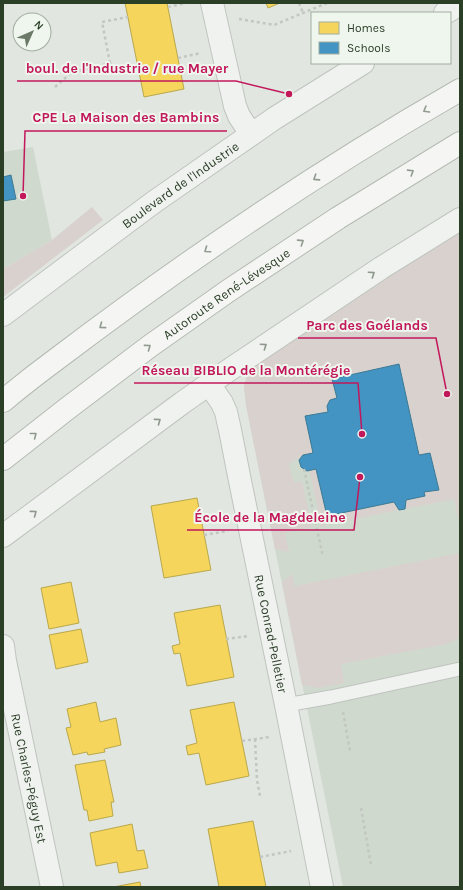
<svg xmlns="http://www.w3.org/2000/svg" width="463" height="890" font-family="Karla,sans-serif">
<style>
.built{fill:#d0d9ce}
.green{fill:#d9d1ce}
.homes{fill:#f6d55c;stroke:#b9a84c}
.schools{fill:#4393c3;stroke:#3c7a94}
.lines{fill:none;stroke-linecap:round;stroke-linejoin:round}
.service-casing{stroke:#bfc4be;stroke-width:15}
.minor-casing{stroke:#bfc4be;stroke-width:24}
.tertiary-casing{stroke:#bfc4be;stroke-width:24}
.motorway-casing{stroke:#b4bbb2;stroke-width:24}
.path{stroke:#c2c7c1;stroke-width:2.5;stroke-dasharray:3 3;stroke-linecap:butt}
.service{stroke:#f0f2f0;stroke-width:13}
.minor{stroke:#f0f2f0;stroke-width:22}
.tertiary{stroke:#f0f2f0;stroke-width:22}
.motorway{stroke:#f5f6f4;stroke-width:22}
.oneway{stroke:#909a8e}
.oneway2{stroke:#8e988c}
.labels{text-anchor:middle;stroke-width:4;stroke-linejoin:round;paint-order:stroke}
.street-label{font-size:13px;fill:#2b3f27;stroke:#eff6ee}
.leader{fill:none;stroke:#c2185b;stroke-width:1.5}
.callout-dot{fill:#c2185b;stroke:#eff6ee;stroke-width:1.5}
.callout-label{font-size:14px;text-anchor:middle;font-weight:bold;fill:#c2185b;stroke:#eff6ee;stroke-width:4;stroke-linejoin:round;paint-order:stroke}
</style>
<rect width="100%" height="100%" fill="#e1e6e0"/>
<g class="built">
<polygon points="33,147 52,240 3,269 3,152"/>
<polygon points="460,231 460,887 343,887 246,405 244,386 248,373"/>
</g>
<g class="green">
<polygon points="92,207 103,220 3,297 3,269 52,240"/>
<polygon points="460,231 460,527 454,499 405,509 406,500 424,492 439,489 430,453 419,455 399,364 333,379 337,398 330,400 327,406 328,412 305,416 313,453 303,455 289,464 294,483 302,481 312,527 285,533 289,552 275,549 246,405 244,386 248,373 257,364 329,313"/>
<polygon points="316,469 327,516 394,502 399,510 321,526 310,471"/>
<polygon points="460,553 460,638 447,644 341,664 344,683 319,688 302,685 282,582 292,574 295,586"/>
</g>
<g class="homes">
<polygon points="125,3 167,3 184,89 144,97"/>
<polygon points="266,3 280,3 268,8"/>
<polygon points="197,498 211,570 164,578 151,506"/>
<polygon points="71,582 79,623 49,629 41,588"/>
<polygon points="220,605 234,677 187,686 180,653 174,654 172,646 180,644 174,613"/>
<polygon points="81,629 88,662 56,669 49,635"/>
<polygon points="96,702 100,722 116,718 121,745 104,749 105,752 88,755 87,752 73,755 66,728 71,727 67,709"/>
<polygon points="234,702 249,776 206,785 199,753 188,755 186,746 197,743 190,710"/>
<polygon points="105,760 114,802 111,802 113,816 89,821 87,810 84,810 75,765"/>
<polygon points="253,821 266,887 219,887 208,829"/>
<polygon points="132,824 137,851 144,850 148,868 119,873 117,862 96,866 90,833"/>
<polygon points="140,882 141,887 113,887"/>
</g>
<g class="schools">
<polygon points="11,175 16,199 3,201 3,177"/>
<polygon points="399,364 419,455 430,453 439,490 424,492 425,496 406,500 405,509 399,510 394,502 327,516 316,469 307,471 301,467 299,460 303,455 313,453 305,416 328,412 327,406 330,400 337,398 332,379"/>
</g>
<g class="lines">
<defs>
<polyline id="service" points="286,705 331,697 460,669"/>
<g id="minor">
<polyline points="212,3 235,106 239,116 251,134"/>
<path id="s1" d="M209,384L222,403L226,412L230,430L240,481L286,705L322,887"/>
<path id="s2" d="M3,646L5,661L52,887"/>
</g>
<g id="tertiary">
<polyline points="445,13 460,4"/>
<path id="s3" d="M3,315L83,255L154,202L275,118L363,63"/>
<polyline points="3,536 182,403 229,370 381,268 460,219"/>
</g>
<g id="motorway">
<path d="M3,401C21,386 39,372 58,358C186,261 320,170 460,90"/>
<path id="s4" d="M3,459L68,408L150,346L228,291L338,218L460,143"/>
</g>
</defs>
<use href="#service" class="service-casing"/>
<use href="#minor" class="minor-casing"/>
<use href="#tertiary" class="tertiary-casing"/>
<use href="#motorway" class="motorway-casing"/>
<g class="path">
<polyline points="299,3 303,13"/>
<polyline points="168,7 186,3"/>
<polyline points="239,19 274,25 327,3"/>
<polyline points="178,58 201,53"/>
<polyline points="110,63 102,22 128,17"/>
<polyline points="55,87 71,73 110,63 117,68 138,65"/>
<polyline points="304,469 323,557"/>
<polyline points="204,535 228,531"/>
<polyline points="226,639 249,636"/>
<polyline points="343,712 350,751"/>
<polyline points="255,739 257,780 260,796"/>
<polyline points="242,741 269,737"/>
<polyline points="361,808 371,865"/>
<polyline points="260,857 291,851"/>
</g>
<use href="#service" class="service"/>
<use href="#minor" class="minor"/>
<use href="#tertiary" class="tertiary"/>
<use href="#motorway" class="motorway"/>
</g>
<defs><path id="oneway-chevron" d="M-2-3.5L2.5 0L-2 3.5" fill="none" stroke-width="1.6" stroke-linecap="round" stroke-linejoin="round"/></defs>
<g class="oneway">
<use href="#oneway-chevron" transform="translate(426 110) rotate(150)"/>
<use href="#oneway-chevron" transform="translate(411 172) rotate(-32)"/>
<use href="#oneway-chevron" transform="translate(316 178) rotate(147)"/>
<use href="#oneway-chevron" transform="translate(301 242) rotate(-33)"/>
<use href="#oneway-chevron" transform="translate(207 250) rotate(145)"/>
<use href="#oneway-chevron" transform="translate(102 326) rotate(144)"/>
<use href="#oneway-chevron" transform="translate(148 347) rotate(-36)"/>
<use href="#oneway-chevron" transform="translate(34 435) rotate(-38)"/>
</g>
<g class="oneway2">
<use href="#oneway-chevron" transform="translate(372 274) rotate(-34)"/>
<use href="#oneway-chevron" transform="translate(264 346) rotate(-34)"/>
<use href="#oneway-chevron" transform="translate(158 421) rotate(-36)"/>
<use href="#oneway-chevron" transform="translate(34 513) rotate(-37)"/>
</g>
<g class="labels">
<g class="street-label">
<text dy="5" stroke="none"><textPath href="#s3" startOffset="220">Boulevard de l'Industrie</textPath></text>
<text dy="5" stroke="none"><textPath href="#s4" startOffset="278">Autoroute René-Lévesque</textPath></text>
<text dy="5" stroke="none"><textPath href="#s1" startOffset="259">Rue Conrad-Pelletier</textPath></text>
<text dy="5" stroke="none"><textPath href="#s2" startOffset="135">Rue Charles-Péguy Est</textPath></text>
</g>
</g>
<path class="leader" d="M289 94L236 81H17M23 196L25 131H227M447 394L436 338H298M362 434L358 383H134M360 477L354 530H187"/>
<g class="callout-dot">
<circle cx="289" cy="94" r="4"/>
<circle cx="23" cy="196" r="4"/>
<circle cx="447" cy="394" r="4"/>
<circle cx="362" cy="434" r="4"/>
<circle cx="360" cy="477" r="4"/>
</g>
<g class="callout-label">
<text x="127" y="73">boul. de l'Industrie / rue Mayer</text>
<text x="126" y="122">CPE La Maison des Bambins</text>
<text x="367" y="330">Parc des Goélands</text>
<text x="246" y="375">Réseau BIBLIO de la Montérégie</text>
<text x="270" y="522">École de la Magdeleine</text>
</g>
<rect width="463" height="890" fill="none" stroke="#2b3f27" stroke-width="8"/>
<rect x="311" y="12" width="140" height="52" fill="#eff6ee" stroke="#a1ad9e"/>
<rect x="319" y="22" width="20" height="12" fill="#f6d55c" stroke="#a1ad9e"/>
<text x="347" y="32" font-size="12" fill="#2b3f27">Homes</text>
<rect x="319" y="42" width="20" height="12" fill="#4393c3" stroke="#a1ad9e"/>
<text x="347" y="52" font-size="12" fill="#2b3f27">Schools</text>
<g transform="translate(32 32) rotate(45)"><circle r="19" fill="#eff6ee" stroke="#a1ad9e"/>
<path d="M0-3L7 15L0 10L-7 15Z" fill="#6b7968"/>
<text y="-6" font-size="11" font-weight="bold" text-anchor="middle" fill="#2b3f27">N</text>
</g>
</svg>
